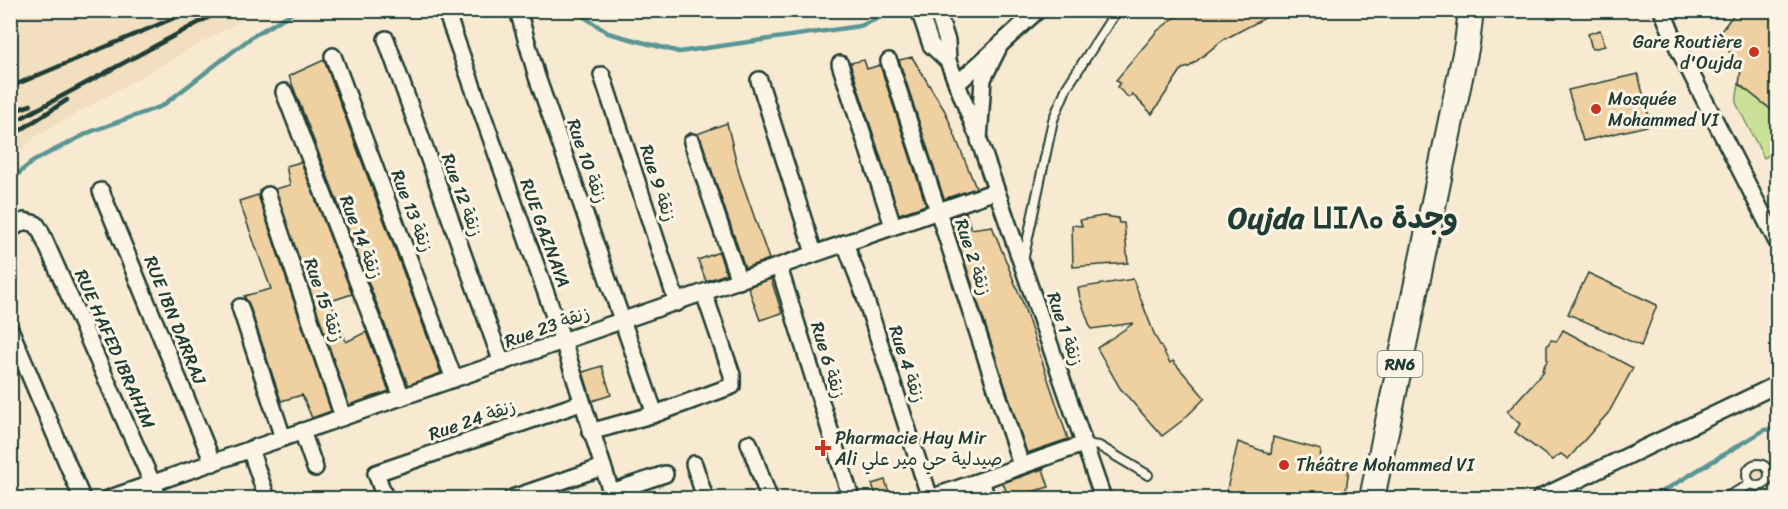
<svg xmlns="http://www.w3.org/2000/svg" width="1788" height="509" font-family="Sriracha,'Playpen Sans Arabic','Noto Sans Tifinagh',sans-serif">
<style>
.built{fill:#f1dfc0}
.green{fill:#c9e197;stroke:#748f66;stroke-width:1.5}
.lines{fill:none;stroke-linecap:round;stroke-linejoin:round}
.stream{stroke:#599595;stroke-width:4.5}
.building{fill:#efd0a1;stroke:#1f3d34;stroke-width:1.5}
.lane-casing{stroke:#1f3d34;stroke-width:12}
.street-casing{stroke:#1f3d34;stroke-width:20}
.primary-casing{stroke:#1f3d34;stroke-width:28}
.lane{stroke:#fcf5e5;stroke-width:8}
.street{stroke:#fcf5e5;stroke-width:15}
.primary{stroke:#fcf5e5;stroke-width:24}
.rail{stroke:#1f3d34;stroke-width:4.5}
.poi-dot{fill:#c8321e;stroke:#fcf5e5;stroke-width:2}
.labels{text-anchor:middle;stroke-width:6;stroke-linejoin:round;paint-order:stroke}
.shield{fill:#fcf5e5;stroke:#617469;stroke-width:1.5}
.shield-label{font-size:16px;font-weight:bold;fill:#1f3d34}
.poi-label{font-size:18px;fill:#1f3d34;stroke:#fcf5e5;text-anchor:start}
.street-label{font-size:18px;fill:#1f3d34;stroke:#fcf5e5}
.town-label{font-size:30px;font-weight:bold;fill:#1f3d34;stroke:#fcf5e5}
</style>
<rect width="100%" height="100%" fill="#f8ead1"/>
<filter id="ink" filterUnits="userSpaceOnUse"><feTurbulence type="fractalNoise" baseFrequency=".0167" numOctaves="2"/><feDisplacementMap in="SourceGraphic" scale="12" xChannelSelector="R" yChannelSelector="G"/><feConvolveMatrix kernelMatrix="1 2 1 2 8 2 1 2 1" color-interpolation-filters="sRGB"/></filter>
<g filter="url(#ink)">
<g class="built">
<polygon points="11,10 258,10 258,11 38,135 11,159"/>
<polygon points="1777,459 1777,498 1726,498 1765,461"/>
</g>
<polygon class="green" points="1739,84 1777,115 1777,150 1764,158 1736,103"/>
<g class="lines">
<g class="stream">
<polyline points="574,10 608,33 679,52 860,26 898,10"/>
<polyline points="10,181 33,161 90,132 162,106 253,36 297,10"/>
<polyline points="1652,498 1764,430 1778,428"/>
</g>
</g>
<g class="building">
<polygon points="1185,10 1280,10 1223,40 1189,67 1182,69 1152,114 1132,94 1129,98 1117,87 1120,83 1116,80 1157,31"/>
<polygon points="1737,10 1770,10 1778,13 1778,115 1739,84 1741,69 1718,35"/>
<polygon points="1600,30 1605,46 1592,49 1588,34"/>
<polygon points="912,57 945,111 976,188 944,199 899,60"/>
<polygon points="324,60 441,373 408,385 289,76"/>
<polygon points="864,60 867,69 880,65 926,205 899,214 850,63"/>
<polygon points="1638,74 1651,125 1583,141 1568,90"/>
<polygon points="727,123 739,173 769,259 745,268 701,139 697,134"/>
<polygon points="301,162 352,294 331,301 346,342 366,332 389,391 349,405 275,189 290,185 286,166"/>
<polygon points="258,195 331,411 312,418 302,395 281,401 249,304 244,296 271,289 239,201"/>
<polygon points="966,212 971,229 992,226 1022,301 1068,439 1027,453 950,217"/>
<polygon points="1103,216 1118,218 1119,223 1124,223 1128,263 1073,267 1072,225 1082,226 1080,220"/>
<polygon points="719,252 726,274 706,281 698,260"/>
<polygon points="1588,273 1657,305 1641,346 1568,314"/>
<polygon points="771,279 782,313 760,320 748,287"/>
<polygon points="1133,279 1155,336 1170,363 1173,361 1205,398 1183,420 1162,436 1120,388 1097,348 1134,323 1091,329 1080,298 1078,288"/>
<polygon points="1563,330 1633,368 1609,412 1568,459 1561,454 1552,460 1515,432 1520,424 1507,412 1544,371 1542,370 1547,361 1547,346 1551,340 1557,341"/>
<polygon points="602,366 611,395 592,401 583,372"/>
<polygon points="1273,437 1321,450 1320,461 1349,468 1345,498 1236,498 1226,493 1238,442 1271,454"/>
<polygon points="1043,469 1049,487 1009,498 1003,483"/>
<polygon points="885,480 891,498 877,498 872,484"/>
</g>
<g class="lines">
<defs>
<g id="lane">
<polyline points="1023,261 1053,120 1067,87 1117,10"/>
<polyline points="1084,444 1099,446 1148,475"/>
<circle cx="1758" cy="475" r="11"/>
<polyline points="1724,498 1751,484"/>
</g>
<g id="street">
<polyline points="919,10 931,45 948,61"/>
<polyline points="937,10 947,41 948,61 976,132"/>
<polyline points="1662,10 1678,48 1778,244"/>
<polyline points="519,14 537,77 655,414"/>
<polyline points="448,17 563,341 613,498"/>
<polyline points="386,39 502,363"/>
<polyline points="999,47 983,79 979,140 1103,498"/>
<polyline points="333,56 454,379"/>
<polyline points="889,61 1021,465"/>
<polyline points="840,64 893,226"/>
<polyline points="602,75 677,303"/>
<polyline points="759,80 814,253"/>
<polyline points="957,84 1038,10"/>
<polyline points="284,92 402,397"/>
<polyline points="692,142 739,281"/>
<polyline points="101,191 213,463"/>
<polyline points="268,195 343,417"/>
<polyline points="10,230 24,221 36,224 40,230 159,498"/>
<polyline points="845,243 863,291 930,498"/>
<polyline points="779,267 851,498"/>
<polyline points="240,307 283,438"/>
<polyline points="10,329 82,498"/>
<polyline points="302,431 315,468"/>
<polyline points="590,432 655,414 732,386 732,375 704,293"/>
<polyline points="749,443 769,498"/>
<polyline points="250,449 267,498"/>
<polyline points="694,464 705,498"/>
<polyline points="982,482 986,498"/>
<polyline points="611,492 665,474"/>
<polyline points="110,498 996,191"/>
<polyline points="385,498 376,473 581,403"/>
<polyline points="512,498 603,467"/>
<path d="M930,498C982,481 1033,461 1084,444"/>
<polyline points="1540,498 1778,384"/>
</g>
<polyline id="primary" points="1372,498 1467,44 1471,10"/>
</defs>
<use href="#lane" class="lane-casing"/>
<use href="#street" class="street-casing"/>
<use href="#primary" class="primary-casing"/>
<use href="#lane" class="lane"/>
<use href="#street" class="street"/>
<use href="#primary" class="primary"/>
<g class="rail">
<polyline points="10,87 193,10"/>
<polyline points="10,112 31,105"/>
<polyline points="10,124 222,10"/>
<polyline points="10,137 67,100"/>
</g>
</g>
</g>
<g class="poi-dot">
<circle cx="1754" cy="52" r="6"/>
<circle cx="1596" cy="109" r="6"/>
<path d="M820 439h6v6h6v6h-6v6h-6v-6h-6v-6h6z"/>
<circle cx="1284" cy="465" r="6"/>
</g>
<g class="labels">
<rect class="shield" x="1377.5" y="351" width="45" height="26" rx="4.5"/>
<g class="shield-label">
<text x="1400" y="370">RN6</text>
</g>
<g class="poi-label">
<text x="1742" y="48" text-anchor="end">Gare Routière<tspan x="1742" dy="21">d'Oujda</tspan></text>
<text x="1608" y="105">Mosquée<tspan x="1608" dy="21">Mohammed VI</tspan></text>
<text x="835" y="444">Pharmacie Hay Mir<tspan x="835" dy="21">Ali صيدلية حي مير علي</tspan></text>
<text x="1296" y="471">Théâtre Mohammed VI</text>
</g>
<g class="street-label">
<text transform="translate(587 161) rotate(71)" y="6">Rue 10 زنقة</text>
<text transform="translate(658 183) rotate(72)" y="6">Rue 9 زنقة</text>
<text transform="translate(462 195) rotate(70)" y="6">Rue 12 زنقة</text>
<text transform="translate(412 211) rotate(69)" y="6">Rue 13 زنقة</text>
<text transform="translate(545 233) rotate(70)" y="6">RUE GAZNAYA</text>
<text transform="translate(361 237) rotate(69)" y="6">Rue 14 زنقة</text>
<text transform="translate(973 257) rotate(72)" y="6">Rue 2 زنقة</text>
<text transform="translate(324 300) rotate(71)" y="6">Rue 15 زنقة</text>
<text transform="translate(175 320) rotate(68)" y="6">RUE IBN DARRAJ</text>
<text transform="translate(547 327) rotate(-20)" y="6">Rue 23 زنقة</text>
<text transform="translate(1065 329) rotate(71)" y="6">Rue زنقة 1</text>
<text transform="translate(115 349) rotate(66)" y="6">RUE HAFED IBRAHIM</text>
<text transform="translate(828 360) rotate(73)" y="6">Rue 6 زنقة</text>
<text transform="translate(907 364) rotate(72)" y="6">Rue 4 زنقة</text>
<text transform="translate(472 420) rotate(-19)" y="6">Rue 24 زنقة</text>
</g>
<g class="town-label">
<text x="1343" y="228">Oujda ⵡⵊⴷⴰ وجدة</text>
</g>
</g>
<rect width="1788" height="509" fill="none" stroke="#fcf5e5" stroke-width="36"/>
<rect x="18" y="18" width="1752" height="473" fill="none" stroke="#1f3d34" stroke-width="2" filter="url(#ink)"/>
</svg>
